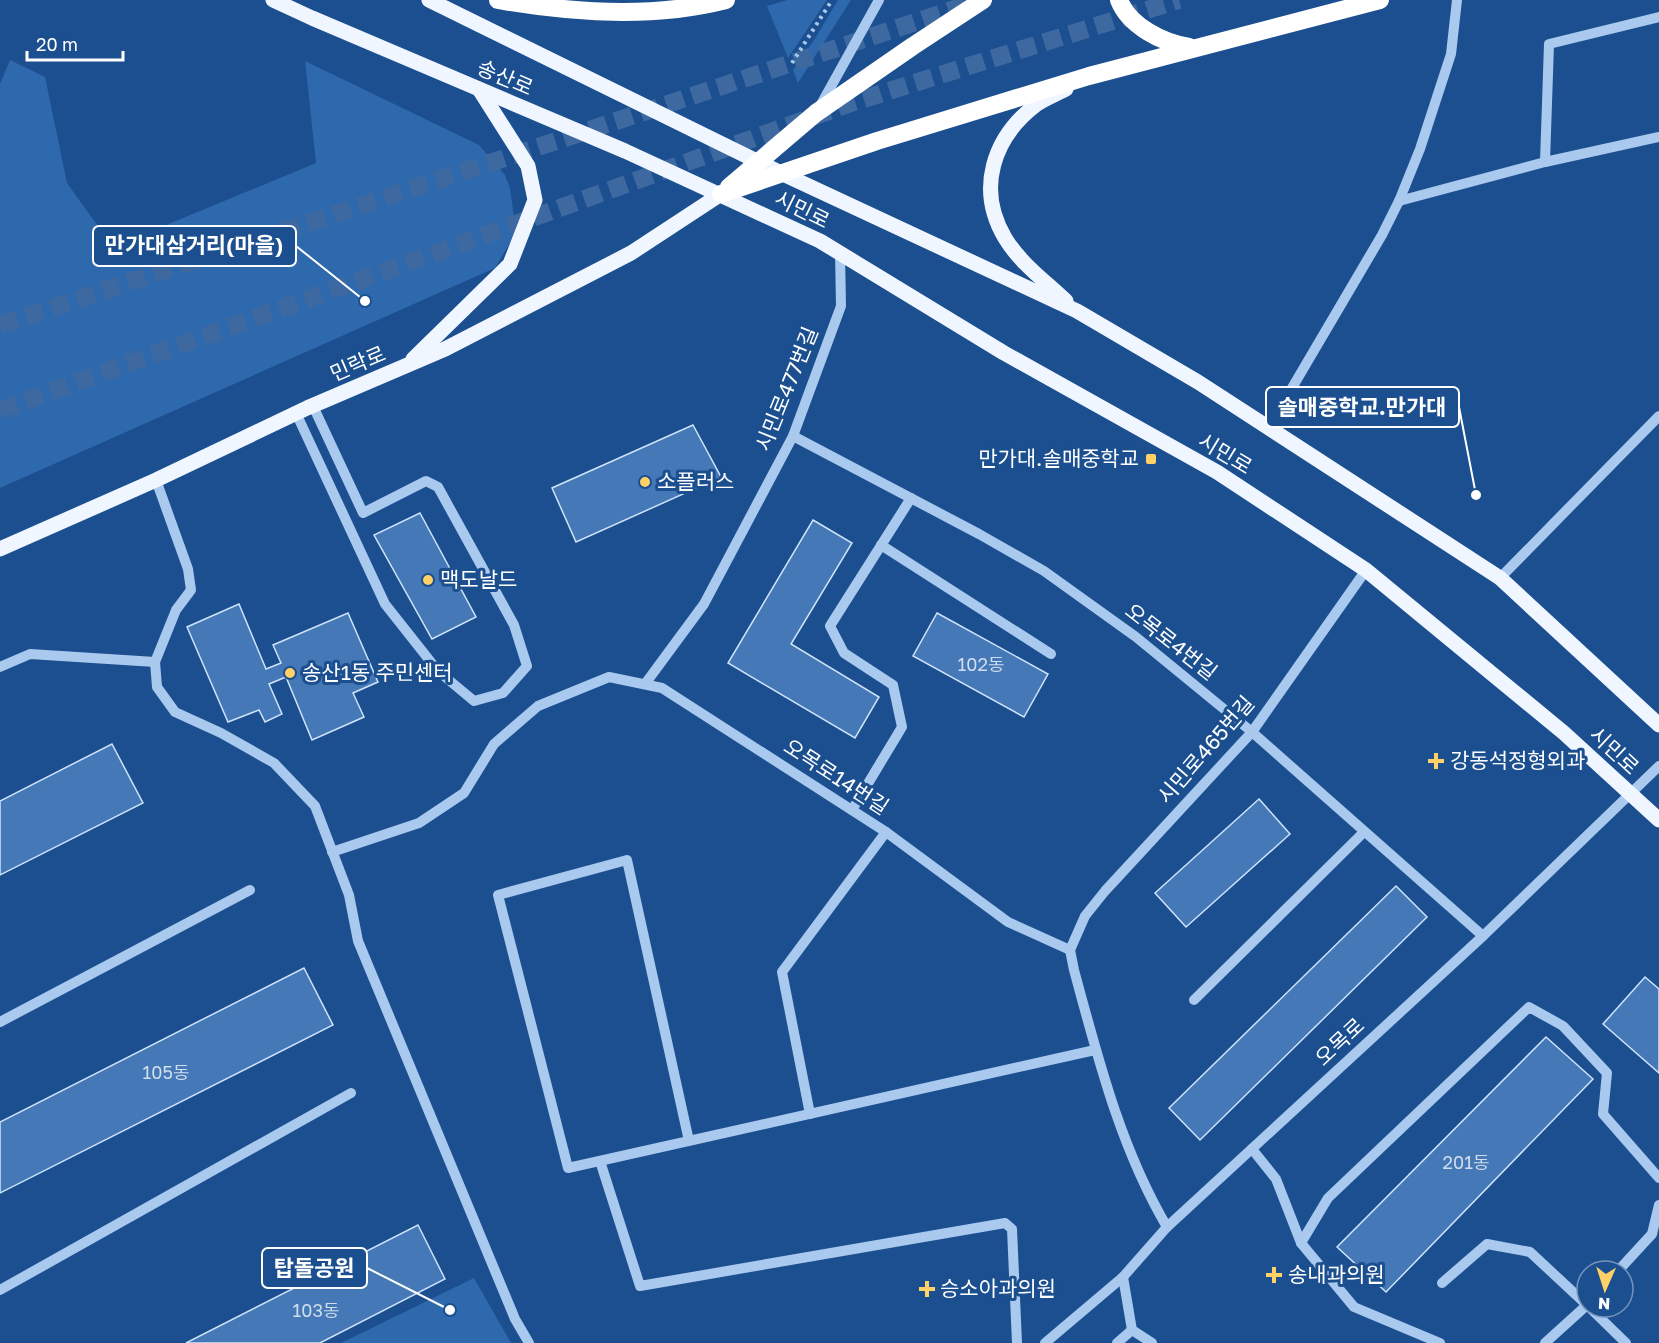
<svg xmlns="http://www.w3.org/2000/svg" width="1659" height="1343" font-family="'Golos Text','Noto Sans KR',sans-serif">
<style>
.green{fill:#2e69ad}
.building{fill:#4478b7;stroke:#cfe3fa;stroke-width:1.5}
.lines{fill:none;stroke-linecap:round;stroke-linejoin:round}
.highway-tunnel{stroke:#3d69a0;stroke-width:18;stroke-dasharray:18 9;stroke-linecap:butt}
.path{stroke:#a9c9ee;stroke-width:4;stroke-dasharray:3 4.5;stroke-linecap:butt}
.minor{stroke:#a9c9ee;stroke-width:10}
.major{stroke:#f0f6ff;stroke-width:15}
.highway{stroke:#fff;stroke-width:18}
.poi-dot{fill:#ffd166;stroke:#1b4f8f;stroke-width:2}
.labels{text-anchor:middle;stroke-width:6;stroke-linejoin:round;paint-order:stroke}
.number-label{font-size:18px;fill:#d0dded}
.street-label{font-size:21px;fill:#fff;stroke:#1b4f8f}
.poi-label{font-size:21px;fill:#fff;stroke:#1b4f8f;text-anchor:start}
.leader{fill:none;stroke:#fff;stroke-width:2}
.callout-dot{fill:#fff;stroke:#1b4f8f;stroke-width:2}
.callout{fill:#1b4f8f;stroke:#fff;stroke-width:2}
.callout-label{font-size:22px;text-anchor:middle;font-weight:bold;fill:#fff}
</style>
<rect width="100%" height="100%" fill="#1b4f8f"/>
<g class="green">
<polygon points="787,0 827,0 788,58 767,6"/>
<polygon points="838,0 851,0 798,83 793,70 816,37"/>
<polygon points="10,60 45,77 67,183 113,247 316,163 305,61 479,145 505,175 510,188 516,233 495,268 0,488 0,84"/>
<polygon points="474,1278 511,1343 341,1343"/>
</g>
<g class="building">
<polygon points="693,425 721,477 576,542 552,488"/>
<polygon points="420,513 476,617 432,639 374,535"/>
<polygon points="813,520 852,543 791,644 879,697 855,738 728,663"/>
<polygon points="239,604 266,669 281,663 273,645 348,613 378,682 353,693 364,717 312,740 286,677 269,684 282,714 265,722 259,710 228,722 187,627"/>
<polygon points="937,613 1048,674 1024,717 913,656"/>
<polygon points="112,744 143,803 0,875 0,801"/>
<polygon points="1259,799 1290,834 1186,927 1155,893"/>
<polygon points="1396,886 1427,917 1200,1140 1169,1108"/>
<polygon points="304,968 333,1025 0,1193 0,1122"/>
<polygon points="1645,977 1659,989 1659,1073 1603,1024"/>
<polygon points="1546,1037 1593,1079 1386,1292 1337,1247"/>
<polygon points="418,1225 445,1279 320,1343 186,1343"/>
</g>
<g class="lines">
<g class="highway-tunnel">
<polyline points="0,325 973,3"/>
<polyline points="0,410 851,103 1179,0"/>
</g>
<polyline class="path" points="792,63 832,0"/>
<g class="minor">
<polyline points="819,108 879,0"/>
<polyline points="1545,162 1549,44 1659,17"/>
<polyline points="1399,201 1545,162 1659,137"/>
<polyline points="296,413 385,604 438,671 474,701 503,693 527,666 514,625 438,487 426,481 363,513 313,406"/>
<polyline points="1269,427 1382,235 1399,201 1420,149 1451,54 1457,0"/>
<polyline points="793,436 979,534 1044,571 1136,637 1252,732 1483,936"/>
<polyline points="881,545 1051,654"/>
<polyline points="1500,578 1659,416"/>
<polyline points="155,662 176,610 191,590 188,569 156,480"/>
<polyline points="0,667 30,654 155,662 157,687 175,712 221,733 274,763 315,806 349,895 358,941 515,1319 529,1343"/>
<polyline points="645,684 704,604 793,436 841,306 840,252"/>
<polyline points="852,810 902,727 893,685 844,653 830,626 911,498"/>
<path d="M332,852L419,823L464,793L494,744L538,706L609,677L662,688L886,832L1008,922L1070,950L1074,970C1098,1058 1120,1147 1167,1227"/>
<polyline points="1070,950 1085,916 1105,891 1252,732 1366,570"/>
<polyline points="1194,1000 1364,832"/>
<polyline points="0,1022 250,890"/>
<polyline points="810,1114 782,972 886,832"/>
<polyline points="689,1141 627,860 498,895 568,1168 1095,1050"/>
<polyline points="1252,1149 1276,1179 1301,1243 1354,1307 1440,1343"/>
<polyline points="600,1161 640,1286 1005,1223 1012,1229 1017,1343"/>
<polyline points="1301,1243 1328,1198 1529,1007 1563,1026 1607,1073 1603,1114 1659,1178"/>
<polyline points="1618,1271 1652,1234 1659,1205"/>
<polyline points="1123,1277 1132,1330 1152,1343"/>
<polyline points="1442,1283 1487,1244 1530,1252 1587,1305 1545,1343"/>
<polyline points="0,1290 351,1093"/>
<polyline points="1589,1307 1626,1343"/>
<polyline points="1045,1343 1123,1277 1167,1227 1483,936 1659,766"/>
<polyline points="1117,1343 1132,1330"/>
</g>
<g class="major">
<polyline points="273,0 312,18 625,151 820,241 1004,353 1217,472 1366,570 1564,733 1659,820"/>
<polyline points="429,0 783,174 1077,311 1198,382 1500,578 1659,725"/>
<path d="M1066,89C1057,94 1046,98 1037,104C993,137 976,189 1005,238C1020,263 1045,281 1066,301"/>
<polyline points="413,359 510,264 535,200 528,166 479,89"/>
<polyline points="0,549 156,480 307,408 445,349 631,253 721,194"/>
</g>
<g class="highway">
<path d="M498,0C572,13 652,19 726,0"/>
<path d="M1119,0C1129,26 1163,43 1189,47"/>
<polyline points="729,187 816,113 913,46 983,0"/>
<polyline points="721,194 877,141 1089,76 1380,0"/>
</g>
</g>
<g class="poi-dot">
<rect x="1145" y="453" width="12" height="12" rx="3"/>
<circle cx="645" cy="482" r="6"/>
<circle cx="428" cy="580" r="6"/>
<circle cx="290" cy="673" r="6"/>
<path d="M1433 752h6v6h6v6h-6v6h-6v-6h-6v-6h6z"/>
<path d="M1271 1266h6v6h6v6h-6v6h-6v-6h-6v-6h6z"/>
<path d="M924 1280h6v6h6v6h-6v6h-6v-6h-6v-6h6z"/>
</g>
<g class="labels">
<g class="number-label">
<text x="981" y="671">102동</text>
<text x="166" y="1079">105동</text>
<text x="1466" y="1169">201동</text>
<text x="316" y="1317">103동</text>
</g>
<g class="street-label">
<text transform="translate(505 78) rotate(23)" y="7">송산로</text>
<text transform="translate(802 210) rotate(26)" y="7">시민로</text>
<text transform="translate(358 364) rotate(-23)" y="7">민락로</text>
<text transform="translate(787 389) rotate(-68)" y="7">시민로477번길</text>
<text transform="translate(1225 454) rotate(31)" y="7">시민로</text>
<text transform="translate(1171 642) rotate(38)" y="7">오목로4번길</text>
<text transform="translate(1206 750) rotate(-49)" y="7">시민로465번길</text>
<text transform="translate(1614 751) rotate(43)" y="7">시민로</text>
<text transform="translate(836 777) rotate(33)" y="7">오목로14번길</text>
<text transform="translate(1340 1042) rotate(-43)" y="7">오목로</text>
</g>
<g class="poi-label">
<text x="1139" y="466" text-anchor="end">만가대.솔매중학교</text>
<text x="657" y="489">소플러스</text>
<text x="440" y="587">맥도날드</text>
<text x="302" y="680">송산1동 주민센터</text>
<text x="1450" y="768">강동석정형외과</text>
<text x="1288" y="1282">송내과의원</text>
<text x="940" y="1296">승소아과의원</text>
</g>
</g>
<path class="leader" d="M365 301L296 246M1476 495L1459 407M450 1310L367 1268"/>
<g class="callout-dot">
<circle cx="365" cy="301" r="6"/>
<circle cx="1476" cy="495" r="6"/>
<circle cx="450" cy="1310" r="6"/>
</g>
<g class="callout">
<rect x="93" y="226" width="203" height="40" rx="6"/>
<rect x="1266" y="387" width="193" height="40" rx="6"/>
<rect x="262" y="1248" width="105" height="40" rx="6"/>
</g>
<g class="callout-label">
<text x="194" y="253">만가대삼거리(마을)</text>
<text x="1362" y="415">솔매중학교.만가대</text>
<text x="314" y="1276">탑돌공원</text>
</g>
<g transform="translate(1605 1289) rotate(183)"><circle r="28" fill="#1b4f8f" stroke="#7695bc" stroke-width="1.5"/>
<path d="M0-4.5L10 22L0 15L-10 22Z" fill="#ffd166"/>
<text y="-9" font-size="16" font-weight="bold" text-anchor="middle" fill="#ffffff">N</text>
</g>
<path d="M27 51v9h96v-9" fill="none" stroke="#ffffff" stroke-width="3"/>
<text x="36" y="51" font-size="18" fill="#ffffff" stroke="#1b4f8f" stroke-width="4.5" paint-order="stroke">20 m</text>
</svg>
